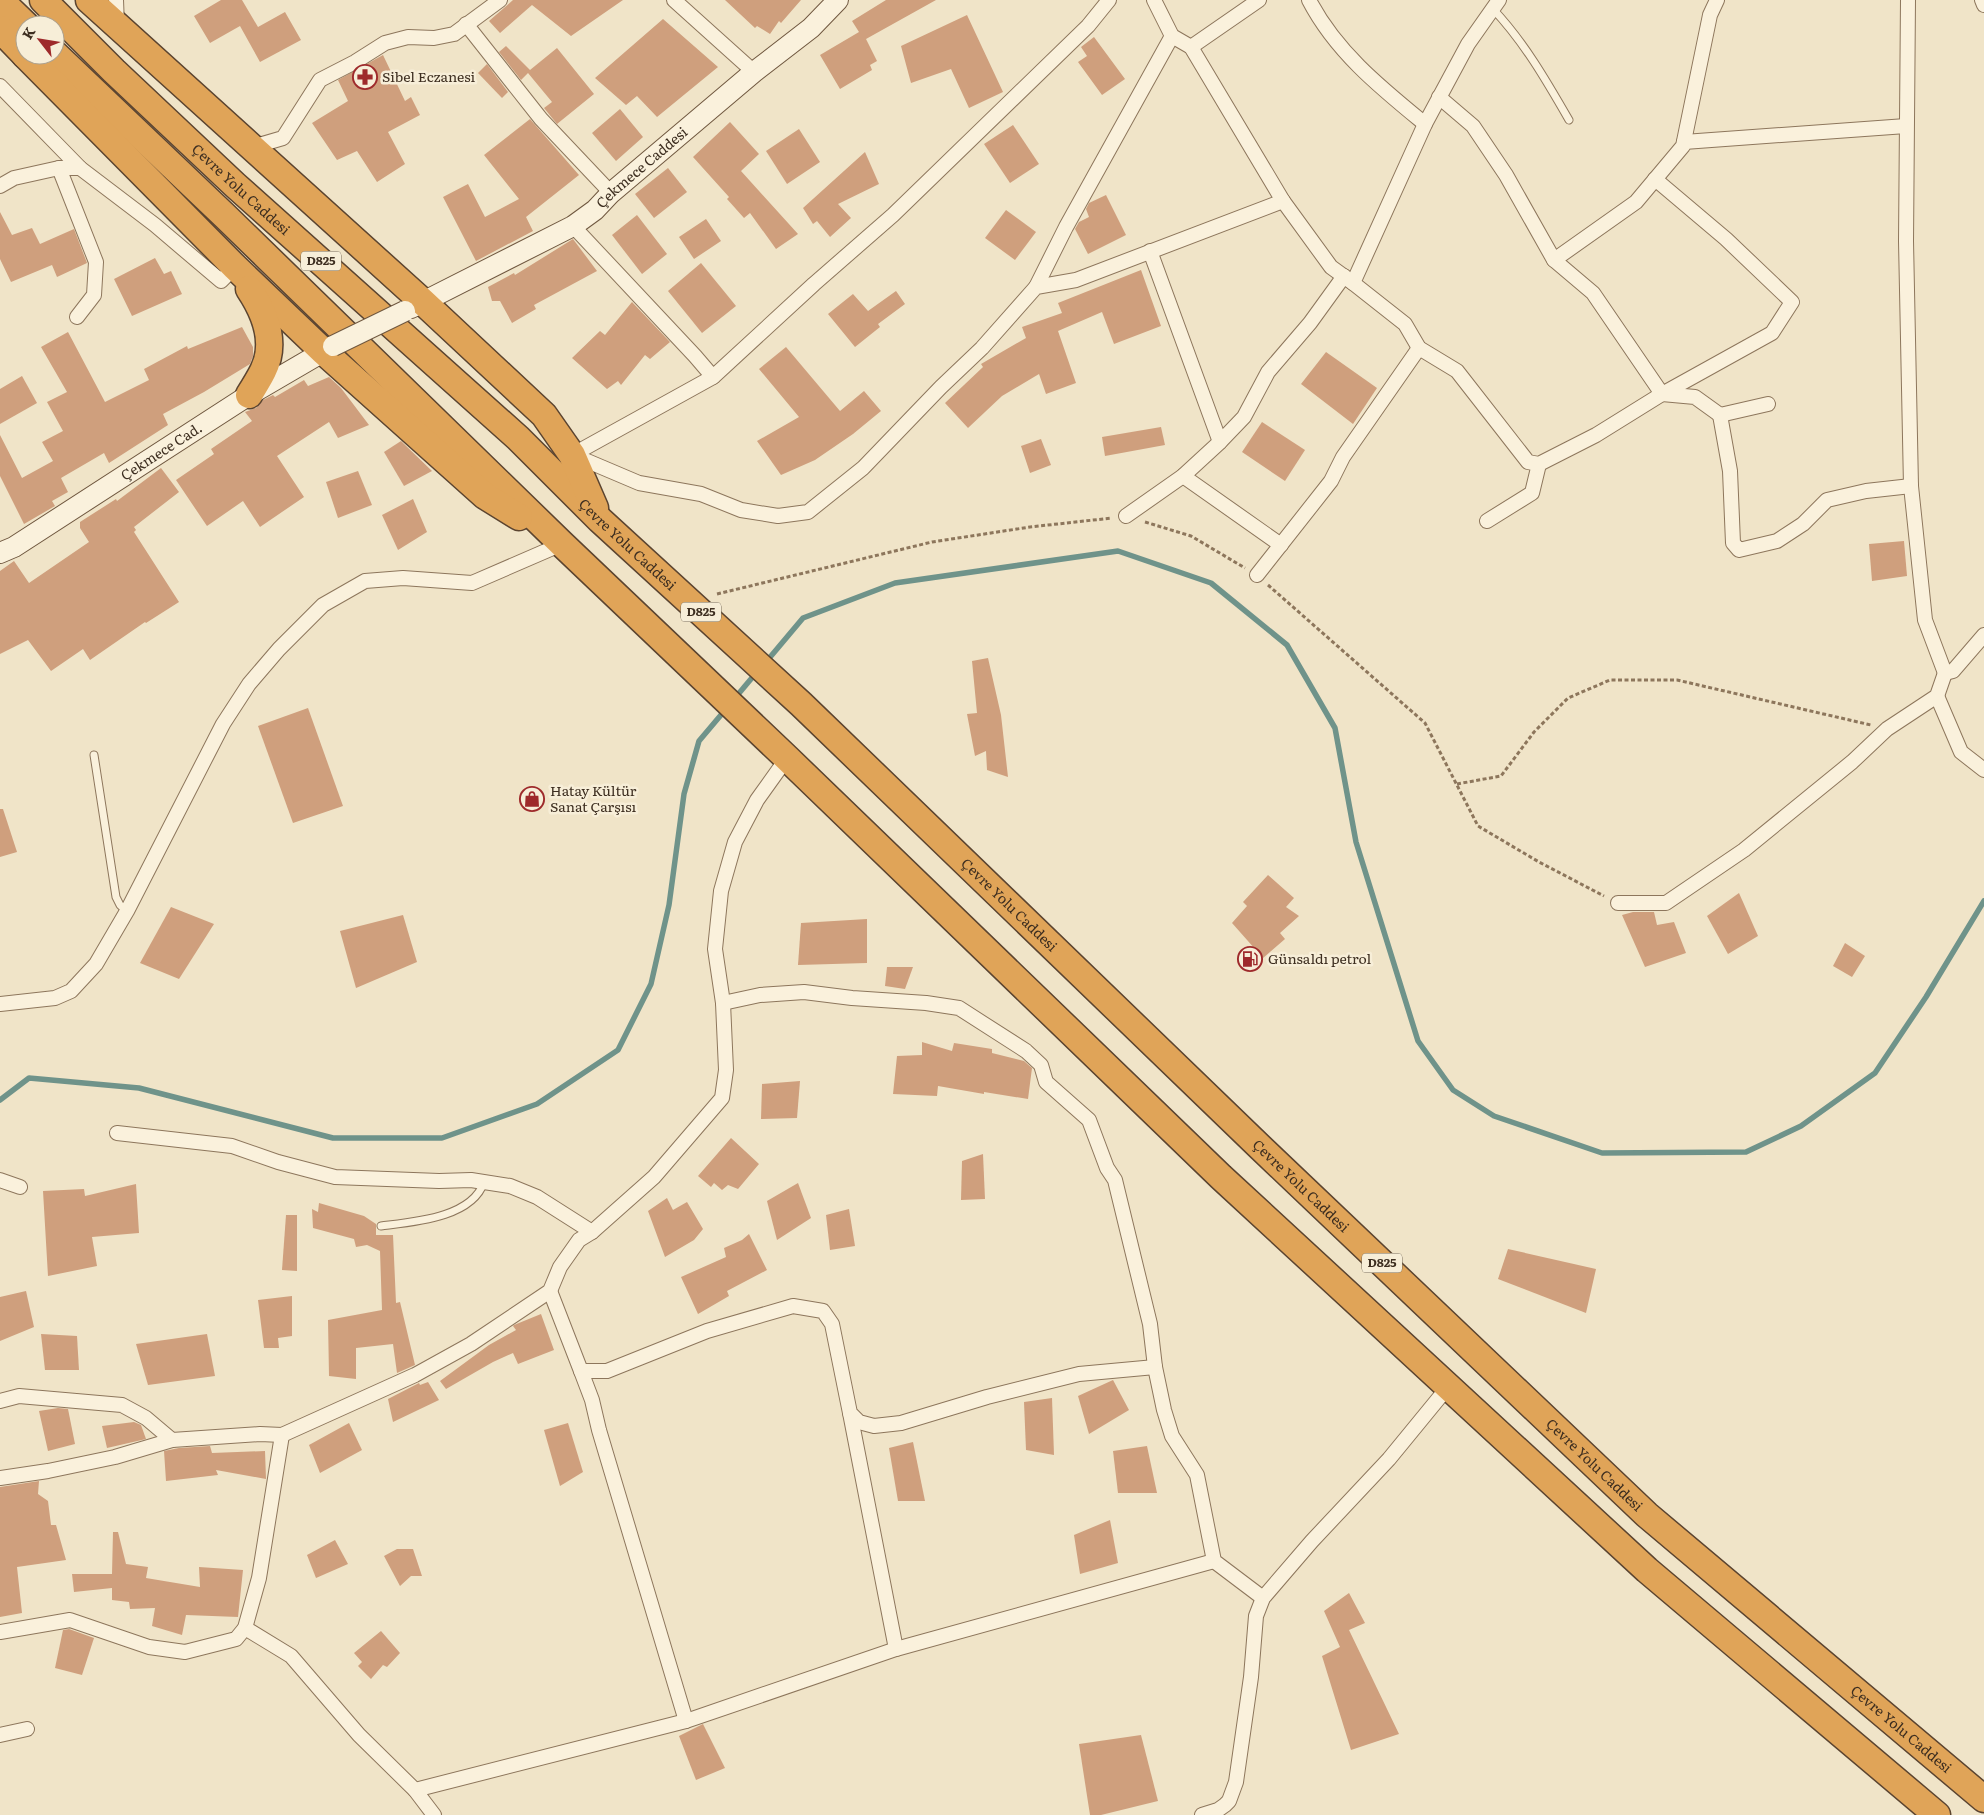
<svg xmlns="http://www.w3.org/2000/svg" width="1984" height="1815" font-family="Literata,serif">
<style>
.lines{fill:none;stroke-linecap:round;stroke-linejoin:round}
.stream{stroke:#6f938a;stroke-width:5.5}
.building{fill:#cf9f7d}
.lane-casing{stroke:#8d765c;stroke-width:9}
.street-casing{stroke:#8d765c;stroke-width:16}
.secondary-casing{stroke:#6f573f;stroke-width:22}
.highway-casing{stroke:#5b4430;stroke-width:29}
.path{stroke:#8d765c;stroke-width:3;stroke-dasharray:4 2.5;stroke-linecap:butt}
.lane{stroke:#faf1dc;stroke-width:7}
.street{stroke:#faf1dc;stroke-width:14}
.secondary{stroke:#faf1dc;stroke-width:20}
.highway{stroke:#e0a458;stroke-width:26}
.secondary-bridge-casing{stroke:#6f573f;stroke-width:22;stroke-linecap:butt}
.secondary-bridge{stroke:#faf1dc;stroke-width:20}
.labels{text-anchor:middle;stroke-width:5;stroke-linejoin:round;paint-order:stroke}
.shield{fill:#f7eed8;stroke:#756857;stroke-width:1}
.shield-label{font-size:12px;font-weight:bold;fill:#3d2e20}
.poi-label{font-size:14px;fill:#3d2e20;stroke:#f7eed8;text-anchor:start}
.street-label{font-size:14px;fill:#3d2e20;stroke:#f7eed8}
</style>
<rect width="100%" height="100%" fill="#f0e4c8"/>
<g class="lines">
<g class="stream">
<polyline points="766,662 803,618 895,583 1118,551 1211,583 1287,645 1335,728 1356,842 1418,1041 1453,1090 1494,1116 1602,1153 1746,1152 1801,1126 1875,1073 1926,997 1984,901"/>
<polyline points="735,698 756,673"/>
<polyline points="0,1100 29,1078 139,1088 333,1138 442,1138 537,1104 618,1050 651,984 669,905 684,794 699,741 726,709"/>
</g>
</g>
<g class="building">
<polygon points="221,0 242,0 258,27 285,12 301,40 260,62 240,26 210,43 194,16"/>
<polygon points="513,0 623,0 571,36 532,5 500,33 489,21"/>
<polygon points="725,0 801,0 781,23 779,21 770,34 757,26 755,28"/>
<polygon points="886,0 936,0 866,39 877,61 870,65 872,70 840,89 820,55 859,32 852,21"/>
<polygon points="967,15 1003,92 969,108 951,69 911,83 901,46"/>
<polygon points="663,19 718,67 657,117 637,96 626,105 595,78"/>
<polygon points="1094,37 1125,79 1102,95 1078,62 1087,56 1081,47"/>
<polygon points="506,46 530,70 557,48 594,94 557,124 544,108 552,102 528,73 521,80 499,52"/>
<polygon points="383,55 405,101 411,97 420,115 388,132 405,164 377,182 357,151 337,160 312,123 348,101 338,80"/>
<polygon points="487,64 508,92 502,98 478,73"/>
<polygon points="620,109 643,137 616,161 592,133"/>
<polygon points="530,119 579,175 526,217 533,231 476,261 443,197 468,184 485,217 519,199 484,155"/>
<polygon points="730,122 759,154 741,171 798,234 776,249 750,213 744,218 727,199 729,197 693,157"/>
<polygon points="1013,125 1039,164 1010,183 984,144"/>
<polygon points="799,129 820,162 787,184 766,151"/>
<polygon points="865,152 879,184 838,204 851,218 830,237 817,221 813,224 803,208"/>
<polygon points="668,168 687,192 654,218 635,194"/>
<polygon points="1106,195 1126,235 1088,254 1075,229 1079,222 1089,217 1086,209 1089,203"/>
<polygon points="1006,210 1036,232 1015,260 985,238"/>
<polygon points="0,212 12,235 32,228 40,244 74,229 87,263 57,277 52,265 11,282 0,259"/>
<polygon points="637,215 667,254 642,274 612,235"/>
<polygon points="706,219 721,241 694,259 679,237"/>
<polygon points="573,239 597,271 534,305 536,309 512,323 500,301 492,301 488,287 514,273 515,275"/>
<polygon points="155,258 164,274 171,271 182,294 132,316 114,279"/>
<polygon points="701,263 736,306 702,333 668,291"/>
<polygon points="1141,270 1161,326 1114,344 1102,312 1058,331 1076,383 1046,394 1039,374 1002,396 968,428 945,403 983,367 981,364 1026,338 1022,327 1062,313 1058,303"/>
<polygon points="896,291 905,304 878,324 880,327 855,347 828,314 853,294 868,311"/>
<polygon points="632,302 670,342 650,359 645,355 621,385 618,381 607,389 572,358 600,331 605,335"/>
<polygon points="242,327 253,347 253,356 250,364 204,392 163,414 168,425 109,463 104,453 61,478 68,492 52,501 55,506 24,524 0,476 0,435 22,478 53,461 42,442 63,431 47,402 67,392 41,347 68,332 105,402 149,380 144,369 187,346 188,349"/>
<polygon points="786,347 840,411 864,391 881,411 853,434 815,460 781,475 757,441 799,417 759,369"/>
<polygon points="1326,352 1377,388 1353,424 1301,384"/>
<polygon points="22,376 37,403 0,424 0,389"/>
<polygon points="329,377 341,388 369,425 338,438 329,422 277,456 304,497 260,527 243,501 207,526 176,480 214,454 211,449 252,421 245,412 256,408 263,400 273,395 275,397 304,380 308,386"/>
<polygon points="1262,422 1305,450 1285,481 1242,452"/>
<polygon points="1161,427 1165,445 1105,456 1102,437"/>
<polygon points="1041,439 1051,465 1030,473 1021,446"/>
<polygon points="401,441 432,471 404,486 384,452"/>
<polygon points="161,468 179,492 134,527 136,530 134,532 179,602 146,623 145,622 90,660 83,649 51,671 28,640 0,654 0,571 14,561 29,583 89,542 80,528 80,522 116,499 117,501"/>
<polygon points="358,471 372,505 338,518 326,482"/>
<polygon points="413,499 427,532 398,550 382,515"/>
<polygon points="1904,541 1907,576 1872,581 1869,544"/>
<polygon points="988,658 1001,715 1008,777 987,770 986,751 975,756 967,714 977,713 972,661"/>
<polygon points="308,708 343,806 293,823 258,726"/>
<polygon points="0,809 3,809 17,852 0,857"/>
<polygon points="1268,875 1294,898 1286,907 1299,916 1280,933 1285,939 1263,958 1232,923 1247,906 1243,902"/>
<polygon points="1739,893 1758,936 1728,954 1707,916"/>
<polygon points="171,907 214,924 179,979 140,963"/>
<polygon points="1633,912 1654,912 1657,925 1674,922 1686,953 1645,967 1622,915"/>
<polygon points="403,915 417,962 356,988 340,931"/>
<polygon points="867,919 867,963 798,965 801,923"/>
<polygon points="1845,943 1865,956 1852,977 1833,966"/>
<polygon points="887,967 913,967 905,989 885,986"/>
<polygon points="922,1042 952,1051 954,1043 992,1049 992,1053 1024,1061 1032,1068 1028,1099 984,1092 984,1094 938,1086 937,1096 893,1094 897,1056 922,1055"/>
<polygon points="800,1081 797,1118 761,1119 762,1084"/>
<polygon points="731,1138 759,1164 738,1189 728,1185 722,1190 714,1183 711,1187 698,1176"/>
<polygon points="983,1154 985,1199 961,1200 962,1161"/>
<polygon points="798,1183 811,1218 777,1240 767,1201"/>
<polygon points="136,1184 139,1233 92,1237 97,1266 48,1276 43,1191 84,1189 85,1196"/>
<polygon points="667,1198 673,1210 687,1202 703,1229 694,1240 665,1257 648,1211"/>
<polygon points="319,1203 364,1216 376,1224 376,1235 393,1235 396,1303 400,1302 415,1365 397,1373 393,1344 356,1348 356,1379 329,1376 328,1320 382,1310 380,1251 367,1245 356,1247 354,1239 313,1228 312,1209 318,1212"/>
<polygon points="849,1209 855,1246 830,1250 826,1215"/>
<polygon points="286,1215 297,1215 297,1271 282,1270"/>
<polygon points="749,1234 767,1270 727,1291 729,1296 698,1314 681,1277 726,1257 724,1248 742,1240"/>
<polygon points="1508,1249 1596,1269 1586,1313 1498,1279"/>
<polygon points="26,1291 34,1327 0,1341 0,1297"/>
<polygon points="292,1296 292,1336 278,1338 279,1348 264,1348 258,1300"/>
<polygon points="541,1314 554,1350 518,1364 513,1353 493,1362 446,1389 440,1381 489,1345 516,1330 513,1326 514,1325"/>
<polygon points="41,1334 77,1336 79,1370 45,1370"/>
<polygon points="207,1334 215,1376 148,1385 136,1344"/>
<polygon points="1113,1380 1129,1410 1089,1434 1078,1396"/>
<polygon points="428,1382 439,1400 393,1422 388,1399 419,1383 420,1385"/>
<polygon points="1052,1398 1054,1455 1026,1450 1024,1402"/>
<polygon points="58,1408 68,1409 75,1444 48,1451 39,1411"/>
<polygon points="134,1422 141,1425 146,1439 107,1448 102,1426"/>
<polygon points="349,1423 362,1450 320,1473 309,1445"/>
<polygon points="568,1423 583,1472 560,1486 544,1430"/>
<polygon points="913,1442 925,1501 898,1501 889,1448"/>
<polygon points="210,1446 212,1453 265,1451 266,1479 216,1470 218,1475 166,1481 164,1451 179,1448"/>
<polygon points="1147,1446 1157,1493 1118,1493 1113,1451"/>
<polygon points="39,1481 38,1494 48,1501 51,1525 56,1525 66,1560 17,1567 22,1613 0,1617 0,1487"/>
<polygon points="1110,1520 1118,1563 1080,1574 1074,1535"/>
<polygon points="113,1532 118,1532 126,1564 148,1567 146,1578 200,1587 199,1567 243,1570 238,1617 186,1615 182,1635 152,1626 155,1608 130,1609 129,1602 112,1600 112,1588 74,1592 72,1574 112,1574"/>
<polygon points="335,1540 348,1564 316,1578 307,1555"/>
<polygon points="397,1549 413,1549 422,1576 411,1576 400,1586 384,1556"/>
<polygon points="1349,1593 1365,1623 1349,1630 1399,1734 1351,1750 1322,1656 1340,1647 1324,1611"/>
<polygon points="69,1629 94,1638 82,1675 55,1668 63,1630"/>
<polygon points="381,1631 400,1653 387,1667 383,1665 371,1679 358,1666 362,1662 354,1653"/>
<polygon points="703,1724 725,1768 696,1780 679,1736"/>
<polygon points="1141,1735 1158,1801 1101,1815 1090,1815 1079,1744"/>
</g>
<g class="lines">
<defs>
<g id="lane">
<path d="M1493,9C1524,42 1546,80 1569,120"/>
<polyline points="94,755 116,897 120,905 127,911"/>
<path d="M381,1226C413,1222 472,1218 484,1182"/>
</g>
<g id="street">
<polyline points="116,0 117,25"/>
<polyline points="674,0 754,72"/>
<polyline points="1154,0 1172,36 1191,47 1283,201 1331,267 1353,283"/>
<path d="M1309,0C1336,52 1381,88 1425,124"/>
<polyline points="1499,0 1468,44 1425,124 1353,283 1405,324 1419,348 1457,371 1528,462 1539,464 1596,435 1662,394 1772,333 1792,302 1726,239 1655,179"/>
<polyline points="1717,0 1710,15 1683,146 1636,202 1554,260 1593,293 1662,394 1695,397 1720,415 1768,404"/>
<polyline points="1908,0 1906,241 1911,486 1925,620 1945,673 1953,671 1984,635"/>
<polyline points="1982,0 1984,5"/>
<polyline points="466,24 541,119 611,193"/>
<polyline points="1191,47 1259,0"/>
<polyline points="0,86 80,168"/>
<polyline points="1439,97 1473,126 1506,175 1554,260"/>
<polyline points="1684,142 1906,126"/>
<polyline points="252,147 283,138 320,80 355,62 385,43 408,37 434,38 454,34 500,0"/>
<polyline points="59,168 96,262 94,295 77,317"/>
<polyline points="0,186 14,178 59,168 80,168 155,225 221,281 235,267"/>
<polyline points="573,226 695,356 713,377 814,284 893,215 1088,26 1109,0"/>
<polyline points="1150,251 1220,442"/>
<polyline points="1036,287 1066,227 1172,36"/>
<polyline points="1720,415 1730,471 1733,543 1739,550 1777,541 1803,524 1827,500 1866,491 1911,486"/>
<polyline points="572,455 713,377"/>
<polyline points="573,455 639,483 701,494 741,510 778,516 808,512 863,468 941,387 982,348 1036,287 1076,280 1283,201"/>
<polyline points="1183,476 1281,545"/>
<polyline points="1126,516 1183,476 1220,442 1244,417 1268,372 1310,323 1344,276"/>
<polyline points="1487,521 1532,493 1539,464"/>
<polyline points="1257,575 1331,481 1343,457 1419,348"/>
<polyline points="1937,696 1961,752 1984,770"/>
<polyline points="1618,903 1666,903 1744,850 1852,762 1887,729 1937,696 1945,673"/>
<polyline points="723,1003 760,995 804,992 852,998 926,1003 959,1008 1026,1051 1041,1065 1046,1082 1089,1120 1107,1168 1115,1180 1150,1324 1155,1367 1164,1410 1172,1436 1197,1475 1214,1561 1263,1598"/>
<polyline points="0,1004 55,998 71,991 96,964 127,911 223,724 249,684 279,649 323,605 365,581 403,578 472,583 562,544"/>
<polyline points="117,1133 232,1146 278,1162 335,1177 439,1181 471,1180 510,1186 537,1197 592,1232"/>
<polyline points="0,1180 20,1187"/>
<polyline points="550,1291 581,1371 607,1371 707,1331 793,1306 823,1311 832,1324 850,1413 859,1422 874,1426 901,1423 987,1397 1079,1374 1155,1367"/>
<polyline points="581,1371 592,1400 599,1430 686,1721"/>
<polyline points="0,1401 19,1396 122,1405 146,1418 172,1440"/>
<polyline points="850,1413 896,1649"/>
<polyline points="0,1478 48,1471 115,1457 172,1440 260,1434 282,1435 415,1375 471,1344 550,1291 560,1267 579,1240 592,1232 654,1177 722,1098 726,1070 723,1003 715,949 721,891 735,842 757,800 787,758"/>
<polyline points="245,1628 291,1656 359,1735 415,1790 434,1815"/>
<polyline points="0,1632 70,1620 149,1647 185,1652 236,1639 245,1628 259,1578 282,1435"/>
<polyline points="0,1735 27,1729"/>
<polyline points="415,1790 686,1721 896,1649 1214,1561"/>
<polyline points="1202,1815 1218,1810 1225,1805 1229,1801 1236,1782 1251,1677 1256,1616 1263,1598 1312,1541 1389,1459 1448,1387"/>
</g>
<g id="secondary">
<path id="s1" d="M411,308L573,226L595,210L611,193L754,72L811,28L838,0"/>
<path id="s2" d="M0,553L14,547L249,395L333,346"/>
</g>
<g id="highway">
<polyline points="0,0 26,25"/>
<path id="s3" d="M43,0L114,71L235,185L518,438L600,520L801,704L1261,1148L1647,1515L1984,1799"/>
<polyline points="89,0 423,302 544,415 572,455 595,508"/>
<polyline points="0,29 25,55"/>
<polyline points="55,54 226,217 562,544 787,758 1221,1177 1647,1570 1937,1815"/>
<polyline points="25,55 235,267 324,352 485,496 519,517"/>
<path d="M249,289C265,313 277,343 263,371C259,379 254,387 249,395"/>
</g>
</defs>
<use href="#lane" class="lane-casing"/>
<use href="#street" class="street-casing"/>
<use href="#secondary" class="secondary-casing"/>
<use href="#highway" class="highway-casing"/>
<g class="path">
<polyline points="1145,522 1191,536 1245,568"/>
<polyline points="1268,585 1425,723 1478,826 1539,862 1604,896"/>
<polyline points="717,594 932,542 1030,527 1112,518"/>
<polyline points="1457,784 1501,776 1534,732 1568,698 1610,680 1677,680 1871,725"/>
</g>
<use href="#lane" class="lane"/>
<use href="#street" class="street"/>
<use href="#secondary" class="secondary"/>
<use href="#highway" class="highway"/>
<defs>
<polyline id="secondary-bridge" points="333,346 405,311"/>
</defs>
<use href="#secondary-bridge" class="secondary-bridge-casing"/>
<use href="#secondary-bridge" class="secondary-bridge"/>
</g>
<defs>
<symbol id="pharmacy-ring" viewBox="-11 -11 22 22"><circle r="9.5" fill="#f7eed8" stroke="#9e2a2b" stroke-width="1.5"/><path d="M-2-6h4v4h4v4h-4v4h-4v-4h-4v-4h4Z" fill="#9e2a2b"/></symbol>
<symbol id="shop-ring" viewBox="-11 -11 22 22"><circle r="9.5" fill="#f7eed8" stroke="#9e2a2b" stroke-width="1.5"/><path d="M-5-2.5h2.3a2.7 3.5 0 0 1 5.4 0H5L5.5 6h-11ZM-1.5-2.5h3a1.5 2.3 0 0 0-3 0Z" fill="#9e2a2b"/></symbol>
<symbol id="fuel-ring" viewBox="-11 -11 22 22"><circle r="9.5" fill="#f7eed8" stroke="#9e2a2b" stroke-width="1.5"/><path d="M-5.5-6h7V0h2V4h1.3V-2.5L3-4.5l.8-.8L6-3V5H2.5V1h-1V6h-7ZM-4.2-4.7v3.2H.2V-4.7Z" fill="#9e2a2b"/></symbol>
</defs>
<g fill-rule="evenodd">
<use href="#pharmacy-ring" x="351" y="63" width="28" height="28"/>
<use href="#shop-ring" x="518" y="785" width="28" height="28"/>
<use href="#fuel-ring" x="1236" y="945" width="28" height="28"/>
</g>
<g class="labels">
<g class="shield">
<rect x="301" y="251.5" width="40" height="19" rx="4"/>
<rect x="681" y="602.5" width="40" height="19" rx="4"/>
<rect x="1362" y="1253.5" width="40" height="19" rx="4"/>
</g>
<g class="shield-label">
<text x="321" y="265">D825</text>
<text x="701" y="616">D825</text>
<text x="1382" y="1267">D825</text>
</g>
<g class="poi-label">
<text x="382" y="82">Sibel Eczanesi</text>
<text x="550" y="796">Hatay Kültür<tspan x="550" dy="16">Sanat Çarşısı</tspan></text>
<text x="1268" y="964">Günsaldı petrol</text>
</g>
<g class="street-label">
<text dy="5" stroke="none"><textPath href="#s1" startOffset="272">Çekmece Caddesi</textPath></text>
<text dy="5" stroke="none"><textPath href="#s3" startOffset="274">Çevre Yolu Caddesi</textPath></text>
<text dy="5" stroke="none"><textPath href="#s2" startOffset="191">Çekmece Cad.</textPath></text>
<text dy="5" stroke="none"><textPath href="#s3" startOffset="799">Çevre Yolu Caddesi</textPath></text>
<text dy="5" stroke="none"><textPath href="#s3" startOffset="1324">Çevre Yolu Caddesi</textPath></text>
<text dy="5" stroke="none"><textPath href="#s3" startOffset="1729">Çevre Yolu Caddesi</textPath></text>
<text dy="5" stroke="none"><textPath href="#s3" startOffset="2134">Çevre Yolu Caddesi</textPath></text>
<text dy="5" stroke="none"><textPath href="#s3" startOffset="2539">Çevre Yolu Caddesi</textPath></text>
</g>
</g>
<g transform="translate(40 40) rotate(301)"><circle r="24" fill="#f7eed8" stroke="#ada18e"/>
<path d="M0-4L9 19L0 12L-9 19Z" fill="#9e2a2b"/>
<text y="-8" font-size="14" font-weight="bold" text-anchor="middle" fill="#3d2e20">K</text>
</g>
</svg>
